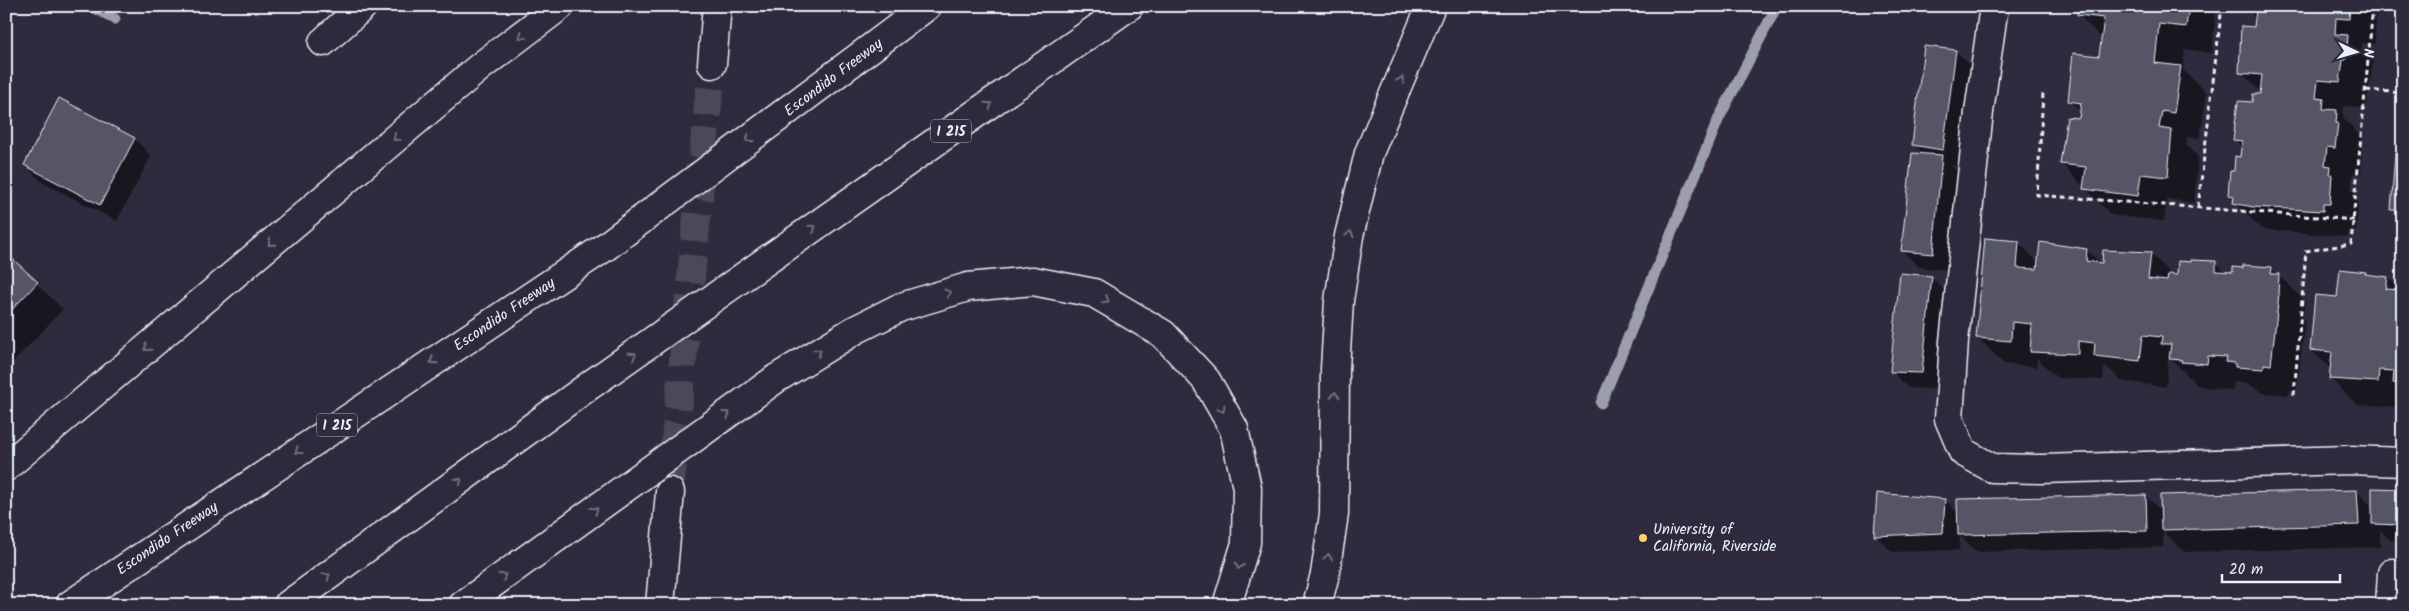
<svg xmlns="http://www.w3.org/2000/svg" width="2409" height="611" font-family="Kalam,sans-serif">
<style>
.shadow{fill:#0007}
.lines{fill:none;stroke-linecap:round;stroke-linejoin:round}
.stream{stroke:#9c9fab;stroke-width:11}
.building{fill:#575565;stroke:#e8f1f8}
.major-tunnel{stroke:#4b4859;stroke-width:28;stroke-dasharray:28 14;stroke-linecap:butt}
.minor-casing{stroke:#e8f1f8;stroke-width:31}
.major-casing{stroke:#e8f1f8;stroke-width:31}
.highway-casing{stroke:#e8f1f8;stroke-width:31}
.path{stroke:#e8f1f8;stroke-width:3;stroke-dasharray:5 4;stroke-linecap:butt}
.minor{stroke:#2f2a3d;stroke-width:28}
.major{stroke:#2f2a3d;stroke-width:28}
.highway{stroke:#2f2a3d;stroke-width:28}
.highway-bridge-casing{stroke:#e8f1f8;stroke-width:31;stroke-linecap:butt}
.highway-bridge{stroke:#2f2a3d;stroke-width:28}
.oneway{stroke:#70707e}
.poi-dot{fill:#ffd166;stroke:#2f2a3d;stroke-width:2}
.labels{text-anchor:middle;stroke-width:4.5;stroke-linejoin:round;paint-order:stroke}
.shield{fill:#2f2a3d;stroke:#b0b5c0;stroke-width:1}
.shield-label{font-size:14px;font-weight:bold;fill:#e8f1f8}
.street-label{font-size:15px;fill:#e8f1f8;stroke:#2f2a3d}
.poi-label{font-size:15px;fill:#e8f1f8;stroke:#2f2a3d;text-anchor:start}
</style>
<rect width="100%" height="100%" fill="#2f2a3d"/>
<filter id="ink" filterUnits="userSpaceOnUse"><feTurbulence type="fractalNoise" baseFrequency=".02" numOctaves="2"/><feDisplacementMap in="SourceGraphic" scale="10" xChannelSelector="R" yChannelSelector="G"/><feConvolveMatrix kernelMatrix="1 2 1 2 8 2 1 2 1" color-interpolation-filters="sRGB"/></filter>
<g filter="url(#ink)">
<g class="shadow">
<polygon points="2079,6 2216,7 2212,53 2185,49 2183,70 2207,93 2200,138 2187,137 2186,145 2198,157 2194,203 2167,199 2164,221 2111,215 2061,163 2080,120 2081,112 2070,100 2100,58 2102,39 2078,14"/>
<polygon points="2245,6 2376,6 2375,44 2362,43 2361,50 2373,62 2366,108 2344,106 2343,118 2362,138 2361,174 2353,173 2351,189 2355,193 2355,200 2358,203 2356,230 2349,229 2348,237 2261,229 2229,195 2242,158 2243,148 2234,139 2253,104 2262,93 2241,72 2256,20"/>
<polygon points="1925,47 1956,51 1973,68 1960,166 1951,165 1958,173 1949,270 1919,267 1902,251 1924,155 1914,144"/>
<polygon points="60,100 135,139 151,156 117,221 42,182 25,165"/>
<polygon points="2403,155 2403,221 2392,210"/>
<polygon points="2018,242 2039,263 2087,250 2101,264 2150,253 2173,276 2178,276 2216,263 2226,273 2271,268 2305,301 2303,319 2305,321 2297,390 2290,390 2289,395 2263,393 2247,383 2234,382 2233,390 2209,388 2197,385 2173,361 2168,360 2166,387 2121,381 2107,367 2104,367 2103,380 2057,378 2037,358 2037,367 2004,364 1978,338"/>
<polygon points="6,255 63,309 6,370"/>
<polygon points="2365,273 2368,276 2388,278 2403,291 2403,407 2357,405 2331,379 2332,370 2311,350 2338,299"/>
<polygon points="1931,277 1948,294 1938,389 1908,388 1892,372"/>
<polygon points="2357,491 2388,523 2388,526 2403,526 2403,541 2390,540 2380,530 2380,547 2184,552 2163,531 2163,547 1976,552 1960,536 1959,550 1892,552 1875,535 1945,500 1959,514 2146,496 2162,512"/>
</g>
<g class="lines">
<g class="stream">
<polyline points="91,6 115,19"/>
<polyline points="1601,403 1719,118 1777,6"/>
</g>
</g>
<g class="building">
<polygon points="2078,6 2189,6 2186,27 2159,24 2155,63 2181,66 2174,113 2162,111 2159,128 2172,130 2168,177 2141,174 2138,196 2083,189 2086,167 2060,164 2067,117 2079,118 2081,103 2068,101 2073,53 2099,56 2104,18 2077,15"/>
<polygon points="2243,6 2350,6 2349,19 2336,18 2335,34 2348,35 2346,60 2343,60 2340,82 2318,80 2316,98 2324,99 2323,109 2337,110 2336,123 2338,123 2335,148 2327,147 2325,165 2330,166 2329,175 2332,175 2330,204 2323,204 2323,211 2253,207 2233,203 2234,196 2228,195 2230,171 2234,171 2235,156 2240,157 2242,141 2233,140 2238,101 2252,102 2253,94 2260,94 2262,75 2239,73 2241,26 2254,27 2256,10 2243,9"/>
<polygon points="2403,23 2403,56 2400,55"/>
<polygon points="1924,46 1956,50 1943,150 1912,145"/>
<polygon points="59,98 135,138 100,205 24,165"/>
<polygon points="1912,153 1942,155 1933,254 1901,251"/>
<polygon points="2395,153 2403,154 2403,211 2391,210"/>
<polygon points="1985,238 2019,241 2017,268 2037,269 2040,242 2087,249 2086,261 2102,263 2103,250 2151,252 2148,279 2167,281 2168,274 2177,275 2178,261 2191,262 2191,260 2216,261 2216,271 2233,272 2233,267 2243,268 2243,265 2272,267 2271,274 2279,274 2278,293 2279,294 2271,365 2264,364 2264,369 2235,367 2235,363 2225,362 2226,357 2208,356 2207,364 2181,362 2182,360 2169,359 2171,344 2161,344 2162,337 2143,335 2140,361 2094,356 2095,343 2078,341 2078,354 2030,352 2032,324 2012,322 2011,341 1976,338"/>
<polygon points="6,253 38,282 6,316"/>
<polygon points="2340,269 2366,272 2365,274 2388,277 2386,289 2402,290 2403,281 2403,384 2393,383 2394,371 2379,370 2378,382 2329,379 2332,352 2310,350 2315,295 2337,297"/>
<polygon points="1900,273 1932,276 1922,373 1890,372"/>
<polygon points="2372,488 2403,489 2403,525 2372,524"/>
<polygon points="2357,490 2359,525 2161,530 2160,495"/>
<polygon points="1877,493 1945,499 1943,533 1874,536"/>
<polygon points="2146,495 2147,531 1958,535 1957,499"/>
</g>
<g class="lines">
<polyline class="major-tunnel" points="670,492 712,64"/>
<defs>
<g id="minor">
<polyline points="1994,6 1979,112 1954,341 1949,419 1963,452 1992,468 2041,469 2350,460 2403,462"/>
<polyline points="323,42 363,6"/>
<polyline points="2390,605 2392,573"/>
</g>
<g id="major">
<polyline points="712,64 717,6"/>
<polyline points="660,605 670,492"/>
</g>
<g id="highway">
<polyline points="788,110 927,6"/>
<polyline points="773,256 1129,6"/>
<polyline points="777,378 855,330 901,307 968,287 1033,281 1094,293 1163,334 1206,380 1234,429 1247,488 1246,543 1227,605"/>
<polyline points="6,467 481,66 560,6"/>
<polyline points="70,605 605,247"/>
<polyline points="288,605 593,383"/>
<polyline points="463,605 556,538"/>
<polyline points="1317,605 1325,574 1334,514 1335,369 1339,301 1349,236 1369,153 1431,6"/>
</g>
</defs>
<use href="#minor" class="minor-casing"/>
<use href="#major" class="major-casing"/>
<use href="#highway" class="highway-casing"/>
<g class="path">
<polyline points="2366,90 2403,93"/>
<polyline points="2043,94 2037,195 2355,220"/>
<polyline points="2198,207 2222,6"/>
<polyline points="2294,395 2306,251 2351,244 2373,6"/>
</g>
<use href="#minor" class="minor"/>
<use href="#major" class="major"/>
<use href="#highway" class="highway"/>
<defs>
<g id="highway-bridge">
<polyline points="605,247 788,110"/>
<polyline points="593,383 773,256"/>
<polyline points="556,538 777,378"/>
</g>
</defs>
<use href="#highway-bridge" class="highway-bridge-casing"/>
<use href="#highway-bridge" class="highway-bridge"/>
</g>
<defs><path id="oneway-chevron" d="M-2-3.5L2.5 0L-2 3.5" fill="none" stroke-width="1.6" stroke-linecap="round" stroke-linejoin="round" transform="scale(1.25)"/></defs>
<g class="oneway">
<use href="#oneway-chevron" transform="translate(522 36) rotate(143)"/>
<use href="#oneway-chevron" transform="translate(1401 80) rotate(-67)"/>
<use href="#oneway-chevron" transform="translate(989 105) rotate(-35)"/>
<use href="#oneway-chevron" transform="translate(396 138) rotate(140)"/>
<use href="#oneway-chevron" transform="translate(749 139) rotate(143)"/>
<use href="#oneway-chevron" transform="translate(813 228) rotate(-35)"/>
<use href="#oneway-chevron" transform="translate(1350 234) rotate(-78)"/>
<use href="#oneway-chevron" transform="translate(271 243) rotate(140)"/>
<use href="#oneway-chevron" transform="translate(948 293) rotate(-17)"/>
<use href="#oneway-chevron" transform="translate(1106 300) rotate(31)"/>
<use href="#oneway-chevron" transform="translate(147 348) rotate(140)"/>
<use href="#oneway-chevron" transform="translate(818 352) rotate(-31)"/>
<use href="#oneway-chevron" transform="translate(633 355) rotate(-35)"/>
<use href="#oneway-chevron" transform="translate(433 361) rotate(146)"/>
<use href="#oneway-chevron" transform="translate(1335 395) rotate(-90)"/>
<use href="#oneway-chevron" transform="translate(1222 409) rotate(60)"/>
<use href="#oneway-chevron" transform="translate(727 414) rotate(-36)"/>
<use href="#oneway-chevron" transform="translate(298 451) rotate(146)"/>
<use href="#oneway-chevron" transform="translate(459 481) rotate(-36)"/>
<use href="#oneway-chevron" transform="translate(595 510) rotate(-36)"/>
<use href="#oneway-chevron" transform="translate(1328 557) rotate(-82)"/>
<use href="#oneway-chevron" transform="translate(1239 566) rotate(107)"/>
<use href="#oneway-chevron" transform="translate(327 576) rotate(-36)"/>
<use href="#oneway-chevron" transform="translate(503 576) rotate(-36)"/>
</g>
</g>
<circle class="poi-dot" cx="1643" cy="538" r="5"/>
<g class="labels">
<g class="shield">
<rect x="931" y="119.5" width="40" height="23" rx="4"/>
<rect x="317" y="413.5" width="40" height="23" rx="4"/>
</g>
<g class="shield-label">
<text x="951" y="136">I 215</text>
<text x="337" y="430">I 215</text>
</g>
<g class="street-label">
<text transform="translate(833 77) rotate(-37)" y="5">Escondido Freeway</text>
<text transform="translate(504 314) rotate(-34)" y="5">Escondido Freeway</text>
<text transform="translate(167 538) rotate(-34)" y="5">Escondido Freeway</text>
</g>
<g class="poi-label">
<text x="1653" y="534">University of<tspan x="1653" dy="17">California, Riverside</tspan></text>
</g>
</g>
<rect width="2409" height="611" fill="none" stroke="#2f2a3d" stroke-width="25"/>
<rect x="12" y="12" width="2384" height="586" fill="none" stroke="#e8f1f8" stroke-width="2" filter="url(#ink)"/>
<g transform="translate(2356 52) rotate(95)" stroke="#2f2a3d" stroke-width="4" paint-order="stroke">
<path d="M0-4L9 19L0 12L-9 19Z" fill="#e8f1f8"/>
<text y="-8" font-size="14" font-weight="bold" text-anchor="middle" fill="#e8f1f8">N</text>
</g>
<path d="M2222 574v8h118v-8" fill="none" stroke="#e8f1f8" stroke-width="2.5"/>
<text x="2229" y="574" font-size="15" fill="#e8f1f8" stroke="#2f2a3d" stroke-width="4" paint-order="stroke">20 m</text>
</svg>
